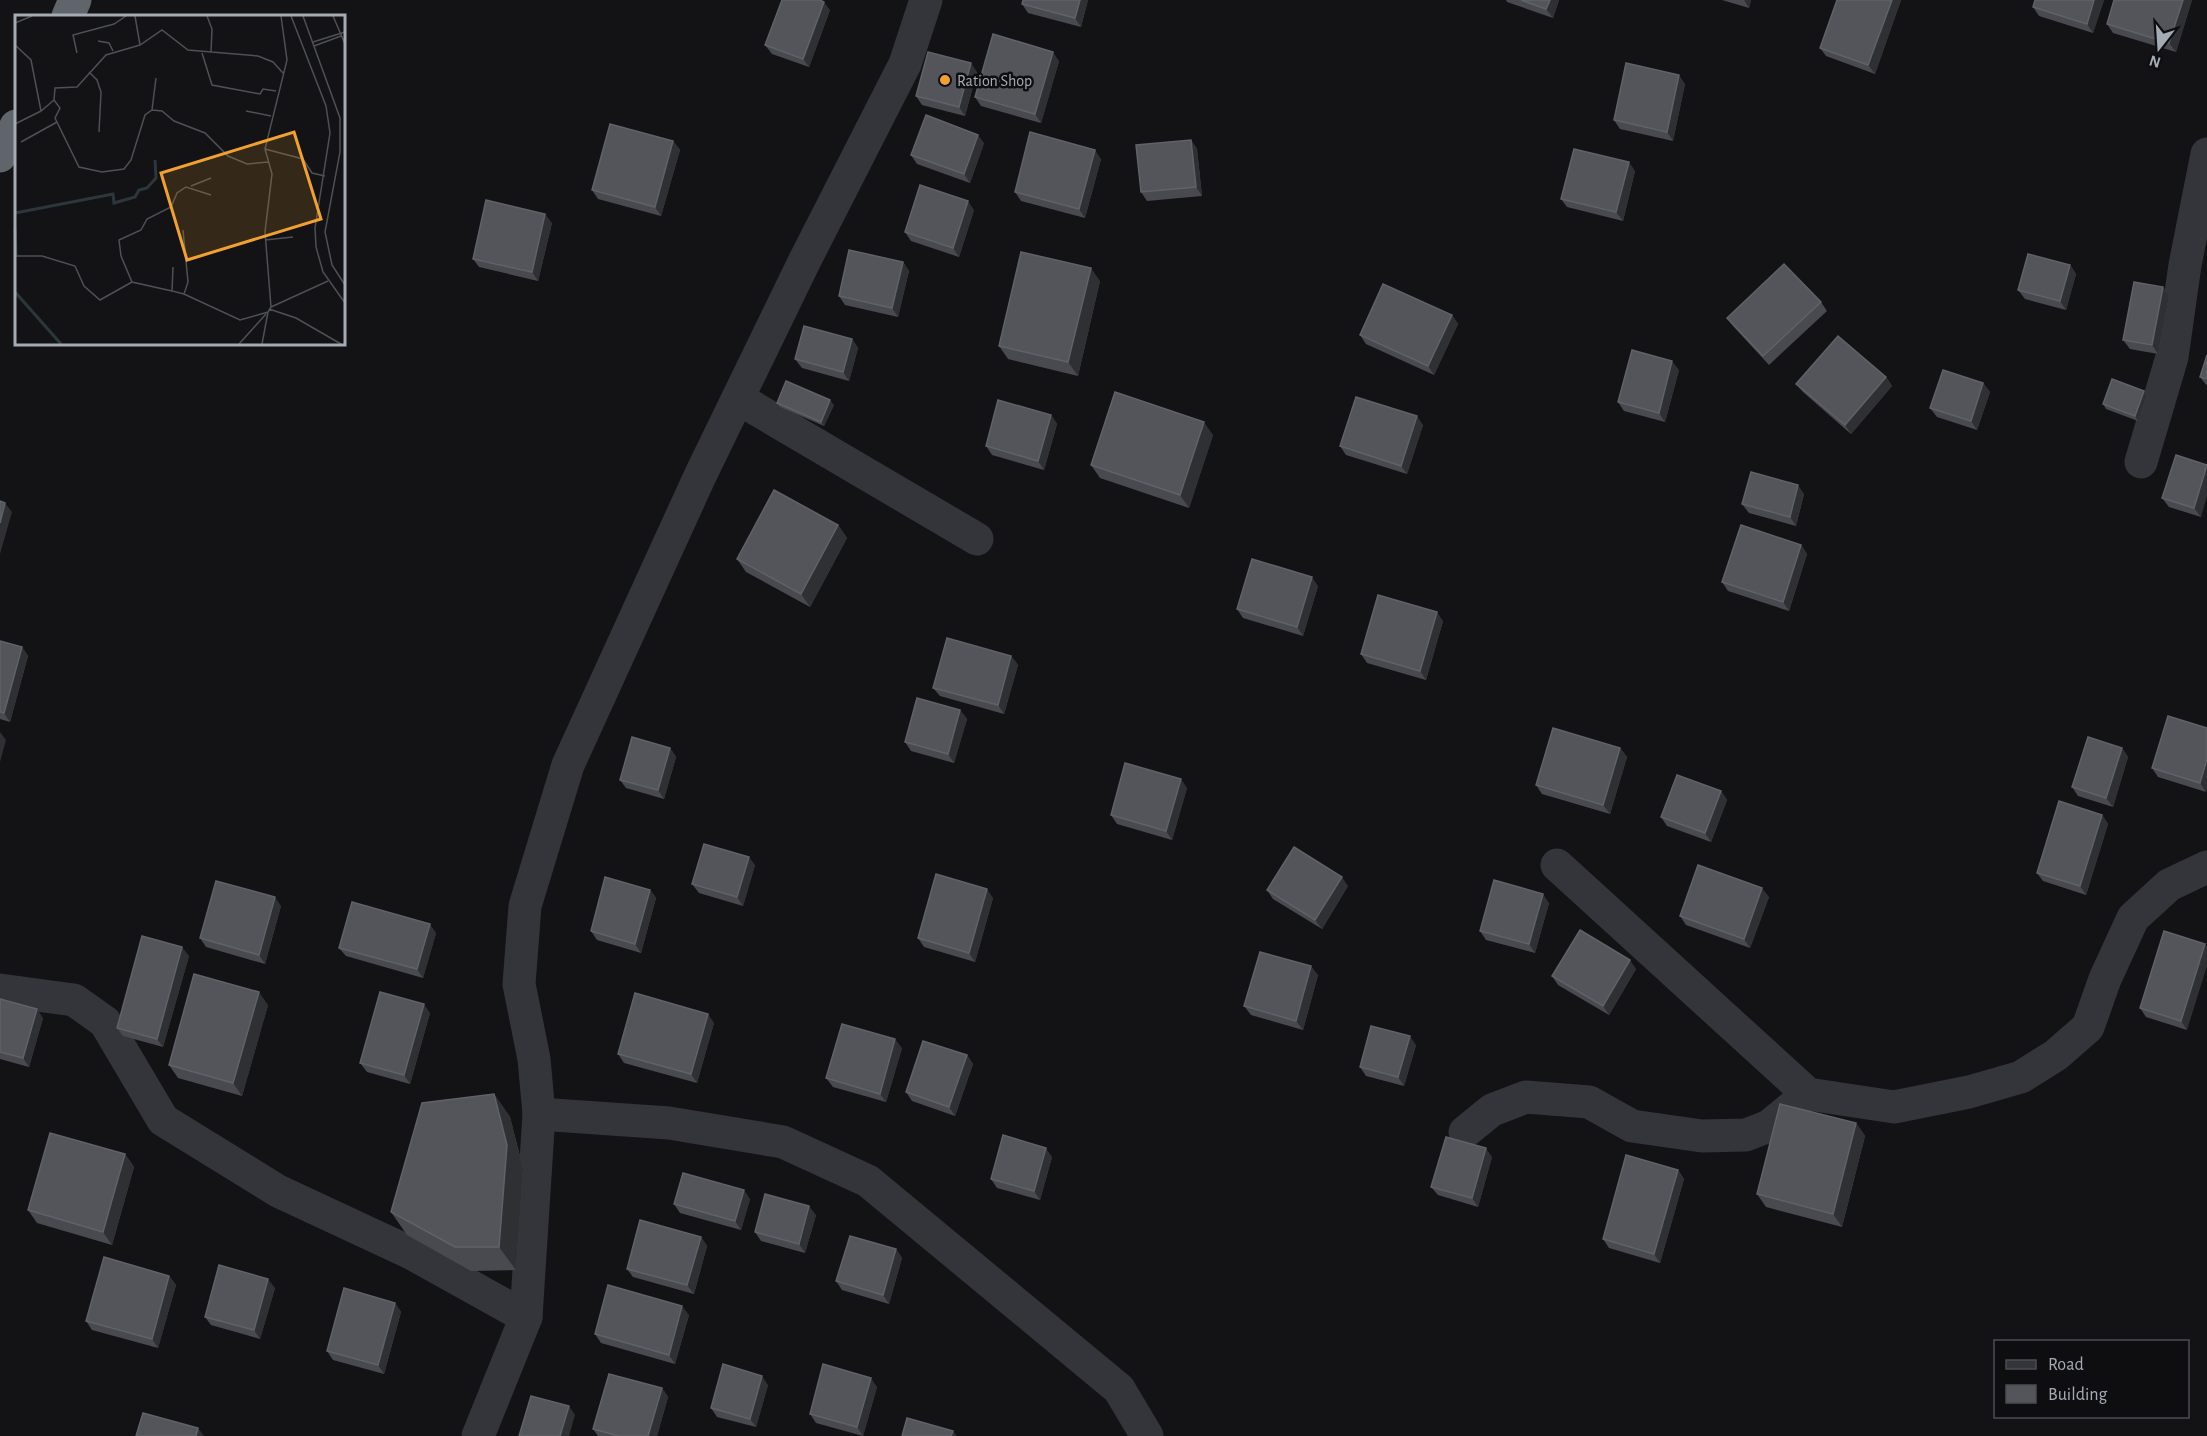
<svg xmlns="http://www.w3.org/2000/svg" width="2207" height="1436" font-family="'Alegreya Sans',sans-serif">
<style>
.lines{fill:none;stroke-linecap:round;stroke-linejoin:round}
.street{stroke:#34353a;stroke-width:33}
.highway{stroke:#60646b;stroke-width:33}
.wall{fill:#494a50}
.shaded-wall{fill:#2f3034}
.building{fill:#53555b;stroke:#606269;stroke-width:1.5}
.poi-dot{fill:#f1a12f;stroke:#0e0e10;stroke-width:2}
.labels{text-anchor:middle;stroke-width:5;stroke-linejoin:round;paint-order:stroke}
.poi-label{font-size:16px;fill:#a5abb5;stroke:#0e0e10;text-anchor:start}
.inset-river{fill:none;stroke:#2c373d;stroke-width:3}
.inset-road{fill:none;stroke:#4d5055;stroke-width:1.5}
.view{fill:#f1a12f;fill-opacity:0.15;stroke:#f1a12f;stroke-width:3}
.inset-edge{fill:none;stroke:#a5abb5;stroke-width:3}
</style>
<rect width="100%" height="100%" fill="#131315"/>
<g class="lines">
<g class="street">
<polyline points="739,399 977,539"/>
<polyline points="2141,462 2172,357 2185,265 2207,154"/>
<polyline points="1557,865 1808,1094 1894,1107 1969,1092 2021,1077 2056,1055 2088,1027 2105,979 2133,918 2169,885 2207,867"/>
<polyline points="0,990 74,1000 105,1022 163,1120 278,1191 411,1253 526,1317"/>
<polyline points="539,1114 669,1123 783,1142 868,1181 1119,1389 1147,1436"/>
<polyline points="1465,1132 1492,1110 1526,1097 1589,1102 1632,1126 1702,1136 1746,1135 1769,1126 1808,1094"/>
<polyline points="478,1436 526,1317 539,1114 534,1059 519,984 525,906 568,765 700,476 804,262 905,64 926,0"/>
</g>
<g class="highway">
<polyline points="68,16 75,0"/>
<polyline points="0,156 16,126"/>
</g>
</g>
<g class="wall">
<polygon points="1088,0 1081,27 1028,13 1022,4"/>
<polygon points="1506,0 1559,0 1553,18 1507,2"/>
<polygon points="1722,0 1751,0 1749,8"/>
<polygon points="1837,0 1901,0 1875,74 1826,56 1820,48"/>
<polygon points="2035,0 2104,0 2093,33 2039,16 2033,7"/>
<polygon points="2114,0 2192,0 2176,52 2113,33 2107,24"/>
<polygon points="830,10 809,67 772,54 765,45"/>
<polygon points="1059,61 1041,123 981,106 975,97"/>
<polygon points="977,72 965,116 922,105 916,96"/>
<polygon points="1685,84 1673,141 1620,129 1614,120"/>
<polygon points="1191,140 1197,149 1202,196 1147,201 1141,192"/>
<polygon points="673,141 680,150 661,216 598,199 592,190"/>
<polygon points="984,143 970,183 917,164 911,155"/>
<polygon points="1101,159 1085,218 1021,201 1015,192"/>
<polygon points="1635,171 1623,221 1567,207 1561,199"/>
<polygon points="974,210 959,257 911,241 905,232"/>
<polygon points="552,223 538,281 479,267 473,259"/>
<polygon points="903,262 909,271 898,317 845,305 839,296"/>
<polygon points="2070,265 2076,274 2066,310 2025,299 2018,290"/>
<polygon points="1100,281 1078,376 1008,359 999,346"/>
<polygon points="2163,287 2169,296 2158,354 2130,349 2123,340"/>
<polygon points="1821,302 1827,311 1769,365 1733,326 1727,318"/>
<polygon points="1452,315 1458,324 1434,375 1366,344 1360,335"/>
<polygon points="852,339 858,348 849,381 802,368 795,359"/>
<polygon points="2207,355 2207,386 2200,377"/>
<polygon points="1679,370 1665,422 1624,411 1618,402"/>
<polygon points="1886,377 1892,386 1851,434 1803,392 1796,384"/>
<polygon points="1983,383 1990,392 1977,430 1937,417 1930,408"/>
<polygon points="2144,391 2147,395 2138,421 2106,409 2103,404"/>
<polygon points="777,403 834,405 824,426 780,407"/>
<polygon points="1051,415 1057,424 1044,470 992,455 986,446"/>
<polygon points="1423,425 1407,474 1346,455 1340,446"/>
<polygon points="1213,435 1189,508 1100,478 1091,465"/>
<polygon points="2207,465 2201,517 2169,507 2162,498"/>
<polygon points="1804,494 1796,526 1749,513 1742,504"/>
<polygon points="838,525 847,538 810,607 746,572 737,559"/>
<polygon points="1801,545 1807,554 1789,611 1728,591 1722,582"/>
<polygon points="1318,586 1303,636 1243,618 1237,609"/>
<polygon points="1443,621 1426,680 1367,663 1361,654"/>
<polygon points="0,641 22,647 28,656 10,722 0,719"/>
<polygon points="1011,656 1018,665 1004,714 940,696 933,688"/>
<polygon points="960,710 967,719 954,763 911,751 905,742"/>
<polygon points="2168,716 2206,792 2158,777 2152,768"/>
<polygon points="670,748 676,757 664,799 626,788 620,780"/>
<polygon points="1620,748 1627,757 1610,814 1542,794 1536,785"/>
<polygon points="2122,748 2128,757 2113,807 2078,796 2072,787"/>
<polygon points="1187,788 1172,840 1117,824 1111,815"/>
<polygon points="1721,791 1727,800 1711,842 1667,826 1661,817"/>
<polygon points="2102,815 2108,824 2086,895 2043,881 2037,873"/>
<polygon points="755,865 743,906 699,893 692,884"/>
<polygon points="1348,886 1322,929 1273,899 1267,890"/>
<polygon points="650,890 656,898 641,953 597,940 591,931"/>
<polygon points="1769,897 1750,948 1686,925 1680,916"/>
<polygon points="993,898 975,962 924,947 918,938"/>
<polygon points="1549,903 1535,953 1486,940 1480,931"/>
<polygon points="281,906 265,964 206,947 200,938"/>
<polygon points="2164,931 2187,1030 2146,1017 2140,1008"/>
<polygon points="436,933 423,978 346,956 339,948"/>
<polygon points="189,956 163,1047 123,1036 117,1028"/>
<polygon points="1636,969 1609,1015 1558,985 1552,976"/>
<polygon points="1318,975 1303,1030 1251,1015 1244,1006"/>
<polygon points="0,999 43,1018 29,1067 0,1059"/>
<polygon points="268,1005 242,1096 178,1078 169,1065"/>
<polygon points="430,1013 410,1084 367,1072 360,1063"/>
<polygon points="714,1023 697,1083 624,1063 618,1054"/>
<polygon points="1416,1045 1404,1086 1366,1076 1360,1067"/>
<polygon points="902,1048 886,1102 833,1087 826,1078"/>
<polygon points="967,1055 973,1064 955,1116 912,1101 906,1092"/>
<polygon points="494,1094 510,1117 523,1168 516,1270 471,1271 407,1235 391,1212"/>
<polygon points="1856,1123 1865,1136 1842,1227 1766,1207 1757,1194"/>
<polygon points="125,1154 134,1167 112,1245 37,1223 28,1210"/>
<polygon points="1052,1157 1040,1200 997,1188 991,1179"/>
<polygon points="1492,1157 1478,1207 1438,1195 1431,1187"/>
<polygon points="1678,1170 1684,1179 1660,1263 1609,1248 1603,1239"/>
<polygon points="750,1199 741,1230 680,1213 674,1204"/>
<polygon points="816,1215 805,1253 761,1241 755,1232"/>
<polygon points="701,1237 707,1246 694,1294 633,1277 627,1269"/>
<polygon points="896,1249 902,1258 889,1304 842,1290 836,1281"/>
<polygon points="169,1276 176,1285 158,1348 92,1330 86,1321"/>
<polygon points="275,1288 260,1339 211,1325 205,1317"/>
<polygon points="395,1303 401,1312 384,1374 333,1360 327,1351"/>
<polygon points="689,1315 675,1364 601,1343 595,1334"/>
<polygon points="768,1385 756,1427 717,1417 711,1408"/>
<polygon points="877,1387 863,1436 816,1423 810,1414"/>
<polygon points="662,1388 668,1397 657,1436 598,1436 593,1429"/>
</g>
<g class="shaded-wall">
<polygon points="1080,0 1088,0 1081,27 1075,18"/>
<polygon points="1550,0 1559,0 1553,18 1546,9"/>
<polygon points="1744,0 1751,0 1749,8"/>
<polygon points="1892,0 1901,0 1875,74 1868,65"/>
<polygon points="2094,0 2104,0 2093,33 2087,24"/>
<polygon points="2183,0 2192,0 2176,52 2169,43"/>
<polygon points="824,2 830,10 809,67 803,59"/>
<polygon points="1053,52 1059,61 1041,123 1035,114"/>
<polygon points="971,63 977,72 965,116 959,107"/>
<polygon points="1679,75 1685,84 1673,141 1667,132"/>
<polygon points="978,135 984,143 970,183 964,174"/>
<polygon points="1191,140 1197,149 1202,196 1196,187"/>
<polygon points="673,141 680,150 661,216 655,207"/>
<polygon points="1095,150 1101,159 1085,218 1079,209"/>
<polygon points="1629,162 1635,171 1623,221 1616,212"/>
<polygon points="968,201 974,210 959,257 953,248"/>
<polygon points="545,214 552,223 538,281 532,272"/>
<polygon points="903,262 909,271 898,317 892,308"/>
<polygon points="2070,265 2076,274 2066,310 2060,301"/>
<polygon points="1091,268 1100,281 1078,376 1068,362"/>
<polygon points="2163,287 2169,296 2158,354 2152,345"/>
<polygon points="1452,315 1458,324 1434,375 1428,366"/>
<polygon points="852,339 858,348 849,381 843,372"/>
<polygon points="1672,361 1679,370 1665,422 1659,413"/>
<polygon points="1886,377 1892,386 1851,434 1845,425"/>
<polygon points="1983,383 1990,392 1977,430 1971,421"/>
<polygon points="2144,391 2147,395 2138,421 2135,416"/>
<polygon points="830,400 834,405 824,426 821,422"/>
<polygon points="1051,415 1057,424 1044,470 1038,461"/>
<polygon points="1417,416 1423,425 1407,474 1401,466"/>
<polygon points="1204,422 1213,435 1189,508 1180,495"/>
<polygon points="2207,467 2207,496 2201,517 2194,508"/>
<polygon points="1798,485 1804,494 1796,526 1790,517"/>
<polygon points="5,503 12,512 0,554 0,523"/>
<polygon points="838,525 847,538 810,607 801,594"/>
<polygon points="1801,545 1807,554 1789,611 1783,602"/>
<polygon points="1312,577 1318,586 1303,636 1297,627"/>
<polygon points="1437,612 1443,621 1426,680 1420,671"/>
<polygon points="22,647 28,656 10,722 4,713"/>
<polygon points="1011,656 1018,665 1004,714 998,705"/>
<polygon points="960,710 967,719 954,763 948,754"/>
<polygon points="0,732 6,740 0,762"/>
<polygon points="670,748 676,757 664,799 658,790"/>
<polygon points="1620,748 1627,757 1610,814 1603,805"/>
<polygon points="2122,748 2128,757 2113,807 2106,798"/>
<polygon points="2207,759 2207,788 2206,792 2200,783"/>
<polygon points="1181,779 1187,788 1172,840 1166,831"/>
<polygon points="1721,791 1727,800 1711,842 1705,833"/>
<polygon points="2102,815 2108,824 2086,895 2080,886"/>
<polygon points="749,857 755,865 743,906 737,897"/>
<polygon points="1342,877 1348,886 1322,929 1315,920"/>
<polygon points="1762,888 1769,897 1750,948 1744,939"/>
<polygon points="987,889 993,898 975,962 969,953"/>
<polygon points="650,890 656,898 641,953 635,944"/>
<polygon points="1543,894 1549,903 1535,953 1529,944"/>
<polygon points="275,897 281,906 265,964 259,955"/>
<polygon points="430,924 436,933 423,978 417,969"/>
<polygon points="2205,944 2207,947 2207,966 2187,1030 2181,1021"/>
<polygon points="182,947 189,956 163,1047 157,1039"/>
<polygon points="1630,960 1636,969 1609,1015 1603,1006"/>
<polygon points="1311,966 1318,975 1303,1030 1296,1021"/>
<polygon points="259,992 268,1005 242,1096 233,1083"/>
<polygon points="424,1004 430,1013 410,1084 404,1075"/>
<polygon points="37,1009 43,1018 29,1067 23,1058"/>
<polygon points="708,1014 714,1023 697,1083 691,1074"/>
<polygon points="1410,1036 1416,1045 1404,1086 1398,1077"/>
<polygon points="895,1039 902,1048 886,1102 880,1094"/>
<polygon points="967,1055 973,1064 955,1116 949,1107"/>
<polygon points="494,1094 510,1117 523,1168 516,1270 499,1247"/>
<polygon points="1856,1123 1865,1136 1842,1227 1833,1214"/>
<polygon points="1046,1148 1052,1157 1040,1200 1034,1191"/>
<polygon points="1486,1148 1492,1157 1478,1207 1472,1198"/>
<polygon points="125,1154 134,1167 112,1245 103,1232"/>
<polygon points="1678,1170 1684,1179 1660,1263 1654,1254"/>
<polygon points="744,1190 750,1199 741,1230 735,1221"/>
<polygon points="809,1206 816,1215 805,1253 799,1244"/>
<polygon points="701,1237 707,1246 694,1294 687,1285"/>
<polygon points="896,1249 902,1258 889,1304 883,1295"/>
<polygon points="169,1276 176,1285 158,1348 152,1339"/>
<polygon points="268,1279 275,1288 260,1339 254,1330"/>
<polygon points="395,1303 401,1312 384,1374 378,1365"/>
<polygon points="682,1306 689,1315 675,1364 669,1355"/>
<polygon points="762,1376 768,1385 756,1427 750,1419"/>
<polygon points="871,1378 877,1387 863,1436 857,1427"/>
<polygon points="662,1388 668,1397 657,1436 648,1436"/>
<polygon points="569,1406 575,1415 569,1436 560,1436"/>
<polygon points="198,1428 204,1436 196,1436"/>
<polygon points="953,1431 957,1436 951,1436"/>
</g>
<g class="building">
<polygon points="782,0 820,0 824,2 803,59 765,45"/>
<polygon points="1023,0 1080,0 1075,18 1022,4"/>
<polygon points="1521,0 1550,0 1546,9"/>
<polygon points="1837,0 1892,0 1868,65 1820,48"/>
<polygon points="2035,0 2094,0 2087,24 2033,7"/>
<polygon points="2114,0 2183,0 2169,43 2107,24"/>
<polygon points="993,34 1053,52 1035,114 975,97"/>
<polygon points="928,52 971,63 959,107 916,96"/>
<polygon points="1626,63 1679,75 1667,132 1614,120"/>
<polygon points="926,115 978,135 964,174 911,155"/>
<polygon points="610,124 673,141 655,207 592,190"/>
<polygon points="1030,132 1095,150 1079,209 1015,192"/>
<polygon points="1191,140 1196,187 1141,192 1136,145"/>
<polygon points="1574,149 1629,162 1616,212 1561,199"/>
<polygon points="920,185 968,201 953,248 905,232"/>
<polygon points="486,200 545,214 532,272 473,259"/>
<polygon points="849,250 903,262 892,308 839,296"/>
<polygon points="1021,252 1091,268 1068,362 999,346"/>
<polygon points="2028,254 2070,265 2060,301 2018,290"/>
<polygon points="1784,264 1821,302 1763,356 1727,318"/>
<polygon points="2134,282 2163,287 2152,345 2123,340"/>
<polygon points="1383,284 1452,315 1428,366 1360,335"/>
<polygon points="804,326 852,339 843,372 795,359"/>
<polygon points="1838,336 1886,377 1845,425 1796,384"/>
<polygon points="1632,350 1672,361 1659,413 1618,402"/>
<polygon points="2207,355 2207,379 2200,377"/>
<polygon points="1943,370 1983,383 1971,421 1930,408"/>
<polygon points="2112,379 2144,391 2135,416 2103,404"/>
<polygon points="786,381 830,400 821,422 777,403"/>
<polygon points="1115,392 1204,422 1180,495 1091,465"/>
<polygon points="1356,397 1417,416 1401,466 1340,446"/>
<polygon points="998,400 1051,415 1038,461 986,446"/>
<polygon points="2176,455 2207,465 2194,508 2162,498"/>
<polygon points="1751,472 1798,485 1790,517 1742,504"/>
<polygon points="774,490 838,525 801,594 737,559"/>
<polygon points="0,501 5,503 0,523"/>
<polygon points="1741,525 1801,545 1783,602 1722,582"/>
<polygon points="1252,559 1312,577 1297,627 1237,609"/>
<polygon points="1378,595 1437,612 1420,671 1361,654"/>
<polygon points="947,638 1011,656 998,705 933,688"/>
<polygon points="0,641 22,647 4,713 0,712"/>
<polygon points="917,698 960,710 948,754 905,742"/>
<polygon points="2168,716 2207,728 2207,759 2200,783 2152,768"/>
<polygon points="1553,728 1620,748 1603,805 1536,785"/>
<polygon points="632,737 670,748 658,790 620,780"/>
<polygon points="2088,737 2122,748 2106,798 2072,787"/>
<polygon points="1125,763 1181,779 1166,831 1111,815"/>
<polygon points="1677,775 1721,791 1705,833 1661,817"/>
<polygon points="2059,801 2102,815 2080,886 2037,873"/>
<polygon points="704,844 749,857 737,897 692,884"/>
<polygon points="1294,847 1342,877 1315,920 1267,890"/>
<polygon points="1698,865 1762,888 1744,939 1680,916"/>
<polygon points="936,874 987,889 969,953 918,938"/>
<polygon points="605,877 650,890 635,944 591,931"/>
<polygon points="1494,880 1543,894 1529,944 1480,931"/>
<polygon points="216,881 275,897 259,955 200,938"/>
<polygon points="352,902 430,924 417,969 339,948"/>
<polygon points="1580,930 1630,960 1603,1006 1552,976"/>
<polygon points="2164,931 2205,944 2181,1021 2140,1008"/>
<polygon points="142,936 182,947 157,1039 117,1028"/>
<polygon points="1260,952 1311,966 1296,1021 1244,1006"/>
<polygon points="194,974 259,992 233,1083 169,1065"/>
<polygon points="380,992 424,1004 404,1075 360,1063"/>
<polygon points="635,993 708,1014 691,1074 618,1054"/>
<polygon points="0,999 37,1009 23,1058 0,1052"/>
<polygon points="842,1024 895,1039 880,1094 826,1078"/>
<polygon points="1371,1026 1410,1036 1398,1077 1360,1067"/>
<polygon points="923,1041 967,1055 949,1107 906,1092"/>
<polygon points="494,1094 507,1145 499,1247 455,1247 391,1212 422,1103"/>
<polygon points="1780,1104 1856,1123 1833,1214 1757,1194"/>
<polygon points="50,1133 125,1154 103,1232 28,1210"/>
<polygon points="1003,1135 1046,1148 1034,1191 991,1179"/>
<polygon points="1446,1137 1486,1148 1472,1198 1431,1187"/>
<polygon points="1626,1155 1678,1170 1654,1254 1603,1239"/>
<polygon points="683,1173 744,1190 735,1221 674,1204"/>
<polygon points="765,1194 809,1206 799,1244 755,1232"/>
<polygon points="640,1220 701,1237 687,1285 627,1269"/>
<polygon points="850,1236 896,1249 883,1295 836,1281"/>
<polygon points="104,1257 169,1276 152,1339 86,1321"/>
<polygon points="219,1265 268,1279 254,1330 205,1317"/>
<polygon points="608,1285 682,1306 669,1355 595,1334"/>
<polygon points="344,1288 395,1303 378,1365 327,1351"/>
<polygon points="723,1364 762,1376 750,1419 711,1408"/>
<polygon points="823,1364 871,1378 857,1427 810,1414"/>
<polygon points="609,1374 662,1388 648,1436 619,1436 593,1429"/>
<polygon points="531,1396 569,1406 560,1436 519,1436"/>
<polygon points="143,1413 198,1428 196,1436 136,1436"/>
<polygon points="907,1418 953,1431 951,1436 902,1436"/>
</g>
<circle class="poi-dot" cx="945" cy="80" r="6"/>
<g class="labels">
<g class="poi-label">
<text x="957" y="86">Ration Shop</text>
</g>
</g>
<g transform="translate(15 15)">
<rect width="330" height="330" fill="#131315"/>
<path class="inset-river" d="M0,198L98,179L99,188L120,182L124,175L132,173L141,163L140,145M0,213L1,240M0,277L46,329"/>
<path class="inset-road" d="M120,1L125,30M192,1L197,14L196,37M276,1L311,91L315,118L300,213L301,232L308,257L330,288M288,1L325,103V137L310,217L317,250L330,270M318,1L330,29M0,8L17,1M83,26L94,28L98,36M298,27L330,17M0,30L16,45L26,96L39,85L40,73L62,72L91,40L125,30L147,15L173,35L243,41L258,47L268,58M299,31L326,21M62,38L58,20L99,9L111,1M187,38L197,70L245,79L248,74L261,76M74,57L82,65L86,77L84,117M39,85L45,93L40,103L64,152L87,157L109,154L116,145L130,100L137,95L147,96L159,106L190,118L213,141L232,149L253,147M137,95L141,63M231,96L256,101M0,109L26,96M6,127L42,107M250,134L288,144L297,158L310,161M176,171L196,163M168,215L173,267L169,279L225,305L253,297L256,292L250,217L257,159L250,134L272,45L266,1M250,225L278,222M0,241H27L60,251L69,271L85,285L117,267M158,252L157,276L169,279M157,276L117,267L106,241L104,225L126,215L132,204L156,192L162,178L171,172L196,180M256,292L313,266M254,294L281,303L326,329M224,329L251,299M247,329L253,297"/>
<path class="view" d="M279,117L306,204L172,245L146,158Z"/>
<rect width="330" height="330" class="inset-edge"/>
</g>
<rect x="1994" y="1340" width="195" height="78" fill="#0e0e10" stroke="#4a4d52" stroke-width="1.5"/>
<rect x="2006" y="1360" width="30" height="9" fill="#34353a" stroke="#4a4d52" stroke-width="1.5"/>
<text x="2048" y="1370" font-size="18" fill="#a5abb5">Road</text>
<rect x="2006" y="1385" width="30" height="18" fill="#53555b" stroke="#4a4d52" stroke-width="1.5"/>
<text x="2048" y="1400" font-size="18" fill="#a5abb5">Building</text>
<g transform="translate(2159 48) rotate(197)" stroke="#0e0e10" stroke-width="4.5" paint-order="stroke">
<path d="M0-4.5L10 22L0 15L-10 22Z" fill="#a5abb5"/>
<text y="-9" font-size="16" font-weight="bold" text-anchor="middle" fill="#a5abb5">N</text>
</g>
</svg>
